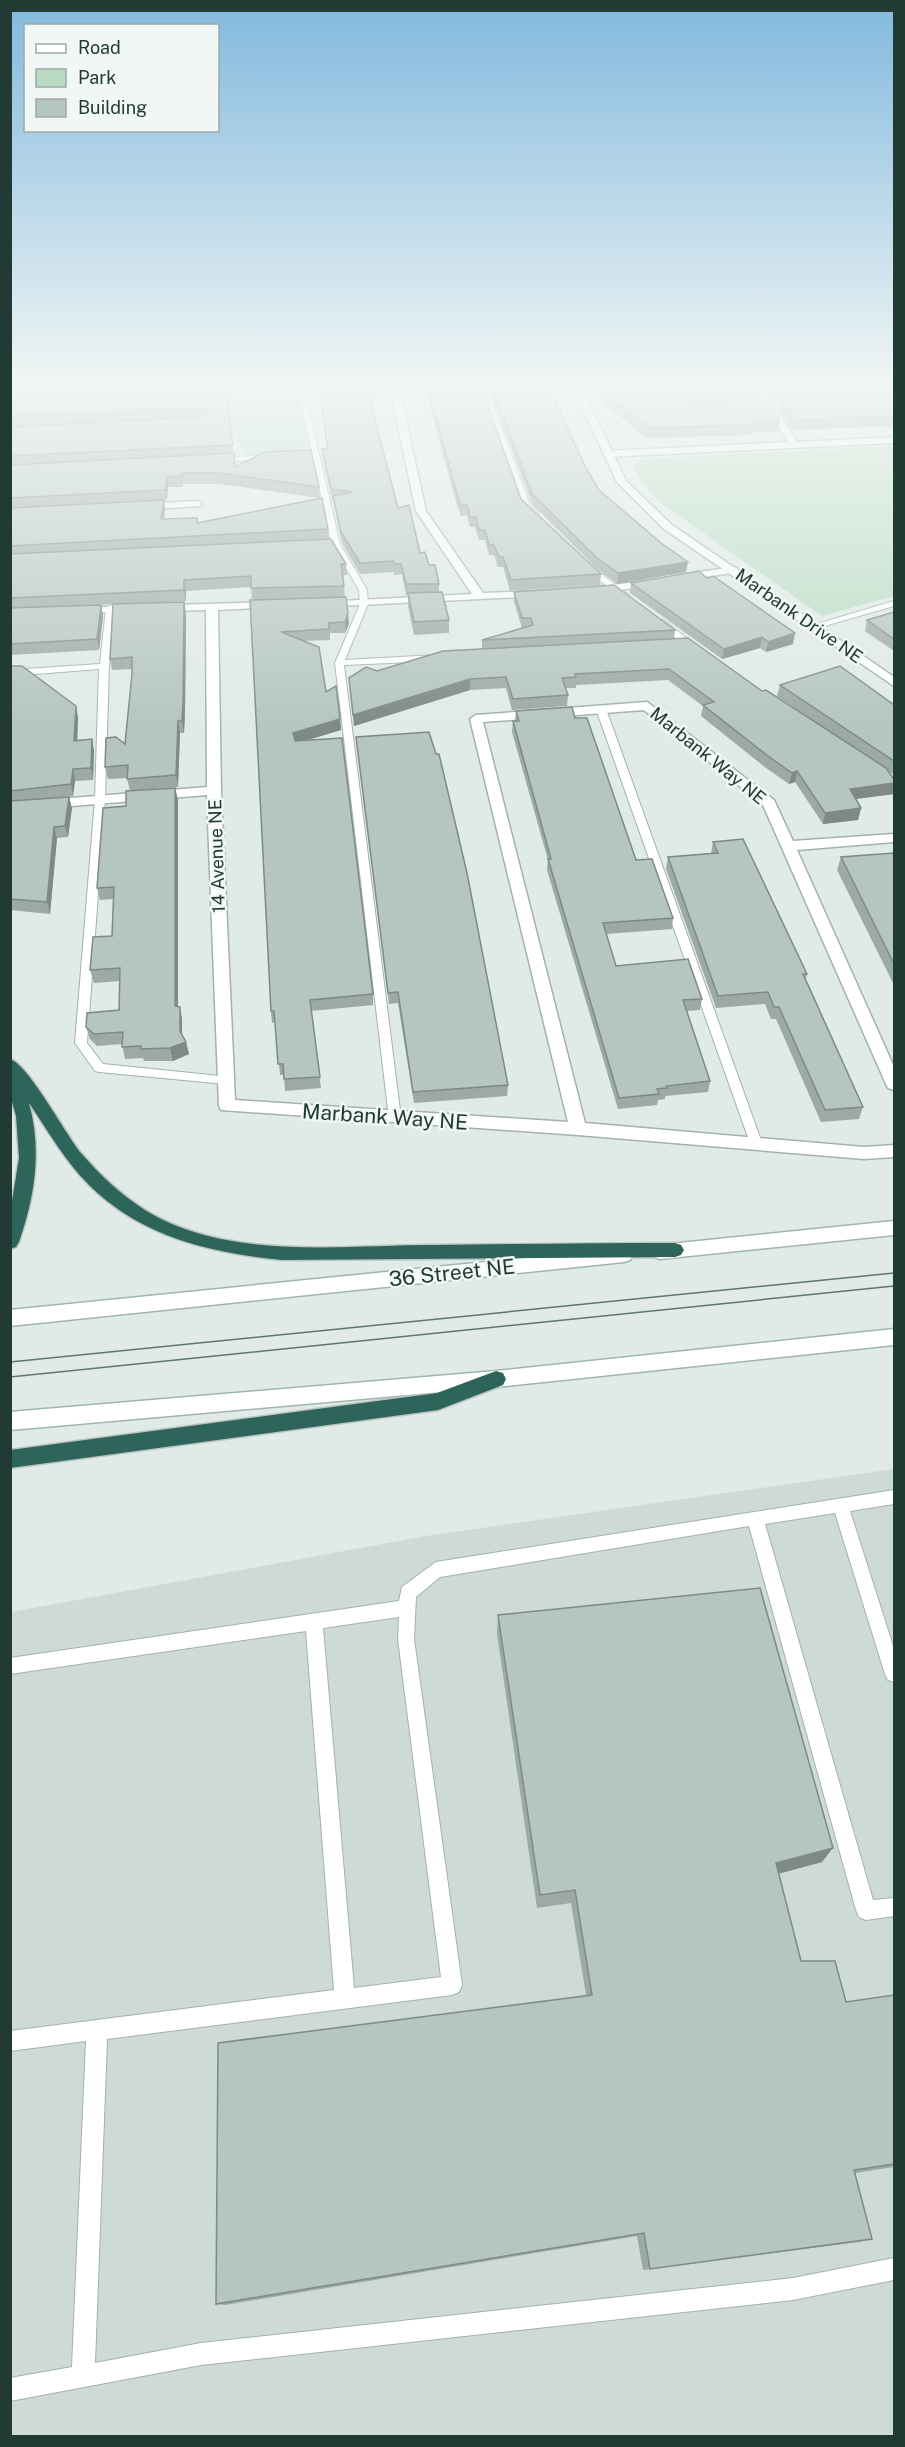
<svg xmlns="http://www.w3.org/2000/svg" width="905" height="2447" font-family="'Public Sans',sans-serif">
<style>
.built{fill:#cedad5}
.green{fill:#b9dbc3}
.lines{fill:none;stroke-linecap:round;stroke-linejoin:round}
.lane-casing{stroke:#a3b2ad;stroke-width:2}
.street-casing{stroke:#a3b2ad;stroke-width:3}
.secondary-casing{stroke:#9fb6ae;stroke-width:3}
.highway-casing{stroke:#bcc4c2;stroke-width:3}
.lane{fill:#fff;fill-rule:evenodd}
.street{fill:#fff;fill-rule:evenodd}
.secondary{fill:#fff;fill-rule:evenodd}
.highway{fill:#2e655b;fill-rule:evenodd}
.tram{stroke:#5c766f;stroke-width:1.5}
.wall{fill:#9ca9a4}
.shaded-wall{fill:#7f8a86}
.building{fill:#b5c5bf;stroke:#7f8a86;stroke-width:1.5}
.labels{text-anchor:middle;stroke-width:5;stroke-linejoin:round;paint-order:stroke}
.far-street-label{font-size:18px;fill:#213a34;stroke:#f0f7f4}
.street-label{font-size:21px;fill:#213a34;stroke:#f0f7f4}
</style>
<rect width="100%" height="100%" fill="#e0eae6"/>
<polygon class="built" points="894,1469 894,2436 11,2436 11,1612 426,1536"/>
<g class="green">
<path d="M245,384H300L316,455L248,458C224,420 224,425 245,384Z"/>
<polygon points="894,446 894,596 822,616 662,504 642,483 632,465 644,459"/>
</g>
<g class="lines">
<defs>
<g id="lane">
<polygon points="297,384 303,384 340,544 367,590 368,604 345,660 436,655 440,658 436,661 344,665 401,1118 395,1123 389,1118 335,663 360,604 359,590 333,546 323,544 331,542"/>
<polygon points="479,384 485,384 530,505 539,514 539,518 533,518 522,506"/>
<polygon points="269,455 273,457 272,459 216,462 212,460 216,458"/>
<polygon points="585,566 591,566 629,595 622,597 585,570"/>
<polygon points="894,601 894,606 814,629 810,626"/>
<polygon points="110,605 114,608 109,666 105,799 87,1043 103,1064 230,1077 232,1080 226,1084 99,1072 95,1071 75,1043 95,799 99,669 10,676 10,670 100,664 106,608"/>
<polygon points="657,620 663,620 692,642 692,646 686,646 657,624"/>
<polygon points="598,707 606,709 762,1143 761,1146 756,1148 750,1143 596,709"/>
<path d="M894,1490V1504L850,1511L894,1649V1682L888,1680L885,1674L835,1513L765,1524L873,1900L894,1898V1916L866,1920L859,1917L856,1910L749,1526L440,1577L416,1597L414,1639L462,1985L459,1992L452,1995L107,2039L95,2363L201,2343L793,2278L894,2258V2280L793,2300L201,2365L10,2401V2378L72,2367L86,2041L10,2051V2031L334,1990L306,1631L10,1674V1658L399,1601L402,1587L436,1562ZM399,1617L398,1639L441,1977L354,1988L323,1628Z"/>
</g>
<g id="street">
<polygon points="389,384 398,384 426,511 483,593 538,591 542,592 542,596 319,607 319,603 323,602 472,594 416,511"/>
<polygon points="751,384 760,384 797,442 894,437 894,443 608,457 603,454 608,451 788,442"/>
<polygon points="197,501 201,502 201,506 142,510 137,507 142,504"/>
<polygon points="733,567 737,568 737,572 681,581 675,578 681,575"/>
<polygon points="654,580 660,583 658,585 595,593 589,590 595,587"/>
<polygon points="274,602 278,603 278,607 218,610 221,790 235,1100 568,1122 470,719 476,715 647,702 774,800 793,841 894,834 894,842 797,850 894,1067 894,1090 888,1088 886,1084 763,805 644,710 483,722 585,1123 864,1147 894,1145 894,1157 864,1159 578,1135 221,1110 219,1106 207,795 10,811 10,803 207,787 206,610 77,613 71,610 73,608"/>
</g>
<g id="secondary">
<polygon points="571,384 580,384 626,481 672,525 894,677 894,686 664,529 617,482"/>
<polygon points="894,1221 894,1235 660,1259 654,1257 651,1252 654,1247 660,1245"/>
<polygon points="624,1248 630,1250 633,1255 630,1260 624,1262 10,1326 10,1310"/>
<polygon points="894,1329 894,1345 496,1387 10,1430 10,1412 496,1371"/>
</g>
<g id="highway">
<path d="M10,1059C28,1064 66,1135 81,1153C100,1175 120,1194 145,1210C228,1261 341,1245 434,1245C515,1244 595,1243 675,1243L681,1245L684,1250L681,1255L675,1257L282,1260C211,1253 141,1237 89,1185C65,1161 48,1131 29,1103C42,1150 35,1196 19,1242L16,1247L10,1249V1213L19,1158L16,1116L10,1095Z"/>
<polygon points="496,1371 503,1373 506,1379 503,1385 438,1410 10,1468 10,1450 437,1393"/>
</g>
</defs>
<use href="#lane" class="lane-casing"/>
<use href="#street" class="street-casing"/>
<use href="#secondary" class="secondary-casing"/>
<use href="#highway" class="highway-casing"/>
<use href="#lane" class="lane"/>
<use href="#street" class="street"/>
<use href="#secondary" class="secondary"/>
<use href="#highway" class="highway"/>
<g class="tram">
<polyline points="10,1362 894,1273"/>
<polyline points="10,1377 894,1286"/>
</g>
</g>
<g class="wall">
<polygon points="10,384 232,384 234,403 227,404 235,467 319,487 320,498 220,484 183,484 183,487 168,487 167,500 164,501 165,510 164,519 198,523 328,529 329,539 346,564 347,575 343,575 345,597 252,599 251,587 186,591 186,601 146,603 186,613 185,713 184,733 180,733 178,787 130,791 127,778 108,779 105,767 125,744 132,669 112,670 110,659 113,604 101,605 103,616 99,650 10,655"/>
<polygon points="317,384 368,384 376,424 398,508 420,553 439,584 439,592 449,620 449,633 414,635 408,606 408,595 406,595 402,574 394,575 394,572 360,574 342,543 334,506 333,500 332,500 323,459 322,449 327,449"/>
<polygon points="424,384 480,384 521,499 601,574 600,585 510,591 503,567 498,567 494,555 489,555 485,540 479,540 475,527 470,527 467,515 461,516 456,502"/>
<polygon points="487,384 547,384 586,468 599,490 686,572 617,584 596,568 532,504"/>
<polygon points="605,384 673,384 681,401 686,404 687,404 676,384 757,384 762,392 760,401 780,421 778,431 753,432 753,435 647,438 601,401 602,391 608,391"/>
<polygon points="763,384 894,384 894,426 792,430 779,410 781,401 774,402"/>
<polygon points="631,583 793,644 766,652 760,648 722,659 630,593"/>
<polygon points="514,592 675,630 674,639 826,729 777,696 780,685 894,705 894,775 887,770 894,794 856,799 861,808 858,820 823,824 795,782 789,784 766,768 701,716 703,706 668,680 576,685 576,688 566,688 568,695 567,706 512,710 506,688 470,690 354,726 349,678 482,649 482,640 522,628 514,602"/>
<polygon points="250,600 348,613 349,624 345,633 330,633 330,640 304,641 326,692 340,719 341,730 308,740 373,994 373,1005 311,1011 321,1088 285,1091 284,1075 280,1075 275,1022 272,1023 271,1011"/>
<polygon points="894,612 894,651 865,631 867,620"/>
<polygon points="10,666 78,717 77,740 92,739 94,751 93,780 75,781 73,796 53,798 69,797 72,808 68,837 57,838 50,914 10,910"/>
<polygon points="516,711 575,718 636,860 673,918 672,929 606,934 616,966 702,999 700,1010 687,1011 710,1081 708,1092 665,1096 665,1099 658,1100 657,1105 618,1109 547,870 548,860 512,732 513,721 515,721"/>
<polygon points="356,737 508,1085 507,1096 414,1103 398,1003 389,1004"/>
<polygon points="175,788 178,800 178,1006 182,1019 182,1035 186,1042 189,1054 173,1061 144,1061 143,1058 125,1059 122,1044 97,1046 90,1039 86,1027 119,1010 120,981 94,983 90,970 112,936 114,899 100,900 97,888 126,806"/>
<polygon points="713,842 807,974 806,979 863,1107 859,1119 821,1122 776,1019 771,1019 765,1004 716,1008 666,869 668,857 711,854"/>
<polygon points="894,853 894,985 837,870 841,857"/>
<polygon points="498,1615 822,1862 779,1873 801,1961 846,2002 894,1995 894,2167 855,2173 872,2239 858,2242 643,2270 637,2236 225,2305 216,2304 586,1995 571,1903 537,1908 497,1634"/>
</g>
<g class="shaded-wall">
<polygon points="167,477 168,487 167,500 165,490"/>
<polygon points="164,500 165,510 163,529 161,519"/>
<polygon points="688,562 686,572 617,584 618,573"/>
<polygon points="184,580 186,591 186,601 184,590"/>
<polygon points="184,602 186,613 185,713 184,733 182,721"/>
<polygon points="101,605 103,616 99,650 97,639"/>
<polygon points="348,613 349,624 345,633 345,622"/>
<polygon points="795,633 793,644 766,652 768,642"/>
<polygon points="762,637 760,648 722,659 724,649"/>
<polygon points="470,679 470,690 354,726 353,715"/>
<polygon points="76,706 78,717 77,752 74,741"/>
<polygon points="340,719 341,730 294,744 293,733"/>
<polygon points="178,721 180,733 178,787 176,775"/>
<polygon points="92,739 94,751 93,780 91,768"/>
<polygon points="73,769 75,781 73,796 71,784"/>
<polygon points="797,771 795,782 789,784 792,773"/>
<polygon points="894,783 894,794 847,800 850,789"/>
<polygon points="175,788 178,800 178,1018 175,1006"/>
<polygon points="69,797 72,808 68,837 65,826"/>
<polygon points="861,808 858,820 823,824 825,813"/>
<polygon points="54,827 57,838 50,914 47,902"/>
<polygon points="180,1007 182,1019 182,1043 180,1031"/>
<polygon points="186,1042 189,1054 173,1061 170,1048"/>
<polygon points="833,1848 822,1862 767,1877 776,1863"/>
</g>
<g class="building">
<polygon points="109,384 232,384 233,393 226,394 233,445 10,456 10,427 203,417 210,412 206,408 10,416 10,390"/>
<polygon points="318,384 368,384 376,424 398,508 409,505 420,553 425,552 429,565 435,565 439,584 406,584 401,564 394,564 393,561 360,563 341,532 333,496 353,492 331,489 322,449 328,449"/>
<polygon points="427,384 480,384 521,499 601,574 511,580 503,557 499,557 494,545 489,545 485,530 479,530 476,517 470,517 467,505 461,506 456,491"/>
<polygon points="491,384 547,384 586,468 599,490 661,543 688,562 618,573 597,558 532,494"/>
<polygon points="611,384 673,384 681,401 686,404 767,400 780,421 753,422 754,425 648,428 602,391 614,391"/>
<polygon points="683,384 757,384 762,392 689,396"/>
<polygon points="771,384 894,384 894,387 775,392"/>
<polygon points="894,395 894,416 794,420 781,400"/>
<polygon points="311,450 319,487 219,473 182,473 182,476 167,477 165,490 10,498 10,465 234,453 235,467 265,452"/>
<polygon points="322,498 328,529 10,546 10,508 164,500 161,519 197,518 197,523"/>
<polygon points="331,539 346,564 341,564 344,586 251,588 251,576 184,580 184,590 10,598 10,554"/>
<polygon points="699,571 707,578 713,576 795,633 768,642 762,637 724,649 631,583"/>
<polygon points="614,585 675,630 482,640 533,625 531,618 522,618 514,592"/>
<polygon points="442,592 449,620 414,622 408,593"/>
<polygon points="346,597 348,613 345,622 329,623 329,629 281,632 319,647 326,692 336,686 340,719 293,733 295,741 342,738 373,994 310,1000 320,1077 284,1079 283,1064 278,1064 274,1011 271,1011 250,600"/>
<polygon points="184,602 183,701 182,721 178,721 176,775 127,779 128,765 105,767 106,738 116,737 125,744 132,674 132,657 110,659 113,604"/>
<polygon points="101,605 97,639 10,644 10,608"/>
<polygon points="894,612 894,639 867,620"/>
<polygon points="688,638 762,691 766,690 886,768 893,778 894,778 894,783 850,789 861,808 825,813 797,771 792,773 768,756 703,705 714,702 669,669 575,674 576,677 562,678 568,695 513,699 506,677 470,679 353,715 349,678 366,667 377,671 443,651"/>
<polygon points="10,666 22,666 76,706 74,741 92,739 91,768 73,769 71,784 10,791"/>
<polygon points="840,666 894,705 894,761 780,685"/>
<polygon points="572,707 575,718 587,718 636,860 652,859 673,918 603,923 616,966 688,959 702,999 683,1000 710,1081 666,1086 667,1088 657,1089 659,1094 619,1098 548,859 551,859 513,721 519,721 516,711"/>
<polygon points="429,732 436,754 439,754 467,873 508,1085 413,1092 398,992 388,993 356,737"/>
<polygon points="175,788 175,1006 180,1007 180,1031 186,1042 170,1048 141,1049 141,1046 122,1047 123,1032 94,1034 86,1027 87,1013 119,1010 120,968 90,970 93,937 112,936 114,887 97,888 103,808 126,806 126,791"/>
<polygon points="69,797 65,826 54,827 47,902 10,899 10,801"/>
<polygon points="743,839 807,974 803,974 863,1107 825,1110 779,1007 774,1007 768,992 718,996 668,857 718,853 713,842"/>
<polygon points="894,853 894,964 841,857"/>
<polygon points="760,1588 833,1848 776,1863 801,1961 835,1961 846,2002 894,1995 894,2164 854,2170 872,2239 650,2269 644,2233 216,2304 218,2043 592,1995 575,1890 540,1895 498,1615"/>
</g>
<linearGradient id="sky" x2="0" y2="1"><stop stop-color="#82b9de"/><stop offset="0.53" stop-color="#f1f6f4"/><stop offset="1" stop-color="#f1f6f4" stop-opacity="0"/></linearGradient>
<rect width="905" height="727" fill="url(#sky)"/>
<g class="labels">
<g class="far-street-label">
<text transform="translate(799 616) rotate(35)" y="6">Marbank Drive NE</text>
<text transform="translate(708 756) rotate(39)" y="6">Marbank Way NE</text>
<text transform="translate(217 856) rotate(-92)" y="6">14 Avenue NE</text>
</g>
<g class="street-label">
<text transform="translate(385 1117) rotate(4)" y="7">Marbank Way NE</text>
<text transform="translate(452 1273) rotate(-6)" y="7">36 Street NE</text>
</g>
</g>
<rect width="905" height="2447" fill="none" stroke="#213a34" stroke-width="24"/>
<rect x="24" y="24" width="195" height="108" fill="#f0f7f4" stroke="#9daba7" stroke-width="1.5"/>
<rect x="36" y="44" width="30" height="9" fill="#ffffff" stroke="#9daba7" stroke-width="1.5"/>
<text x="78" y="54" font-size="18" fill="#213a34">Road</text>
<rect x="36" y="69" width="30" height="18" fill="#b9dbc3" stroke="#9daba7" stroke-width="1.5"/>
<text x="78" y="84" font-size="18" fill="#213a34">Park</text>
<rect x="36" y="99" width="30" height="18" fill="#b5c5bf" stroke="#9daba7" stroke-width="1.5"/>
<text x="78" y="114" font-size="18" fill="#213a34">Building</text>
</svg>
